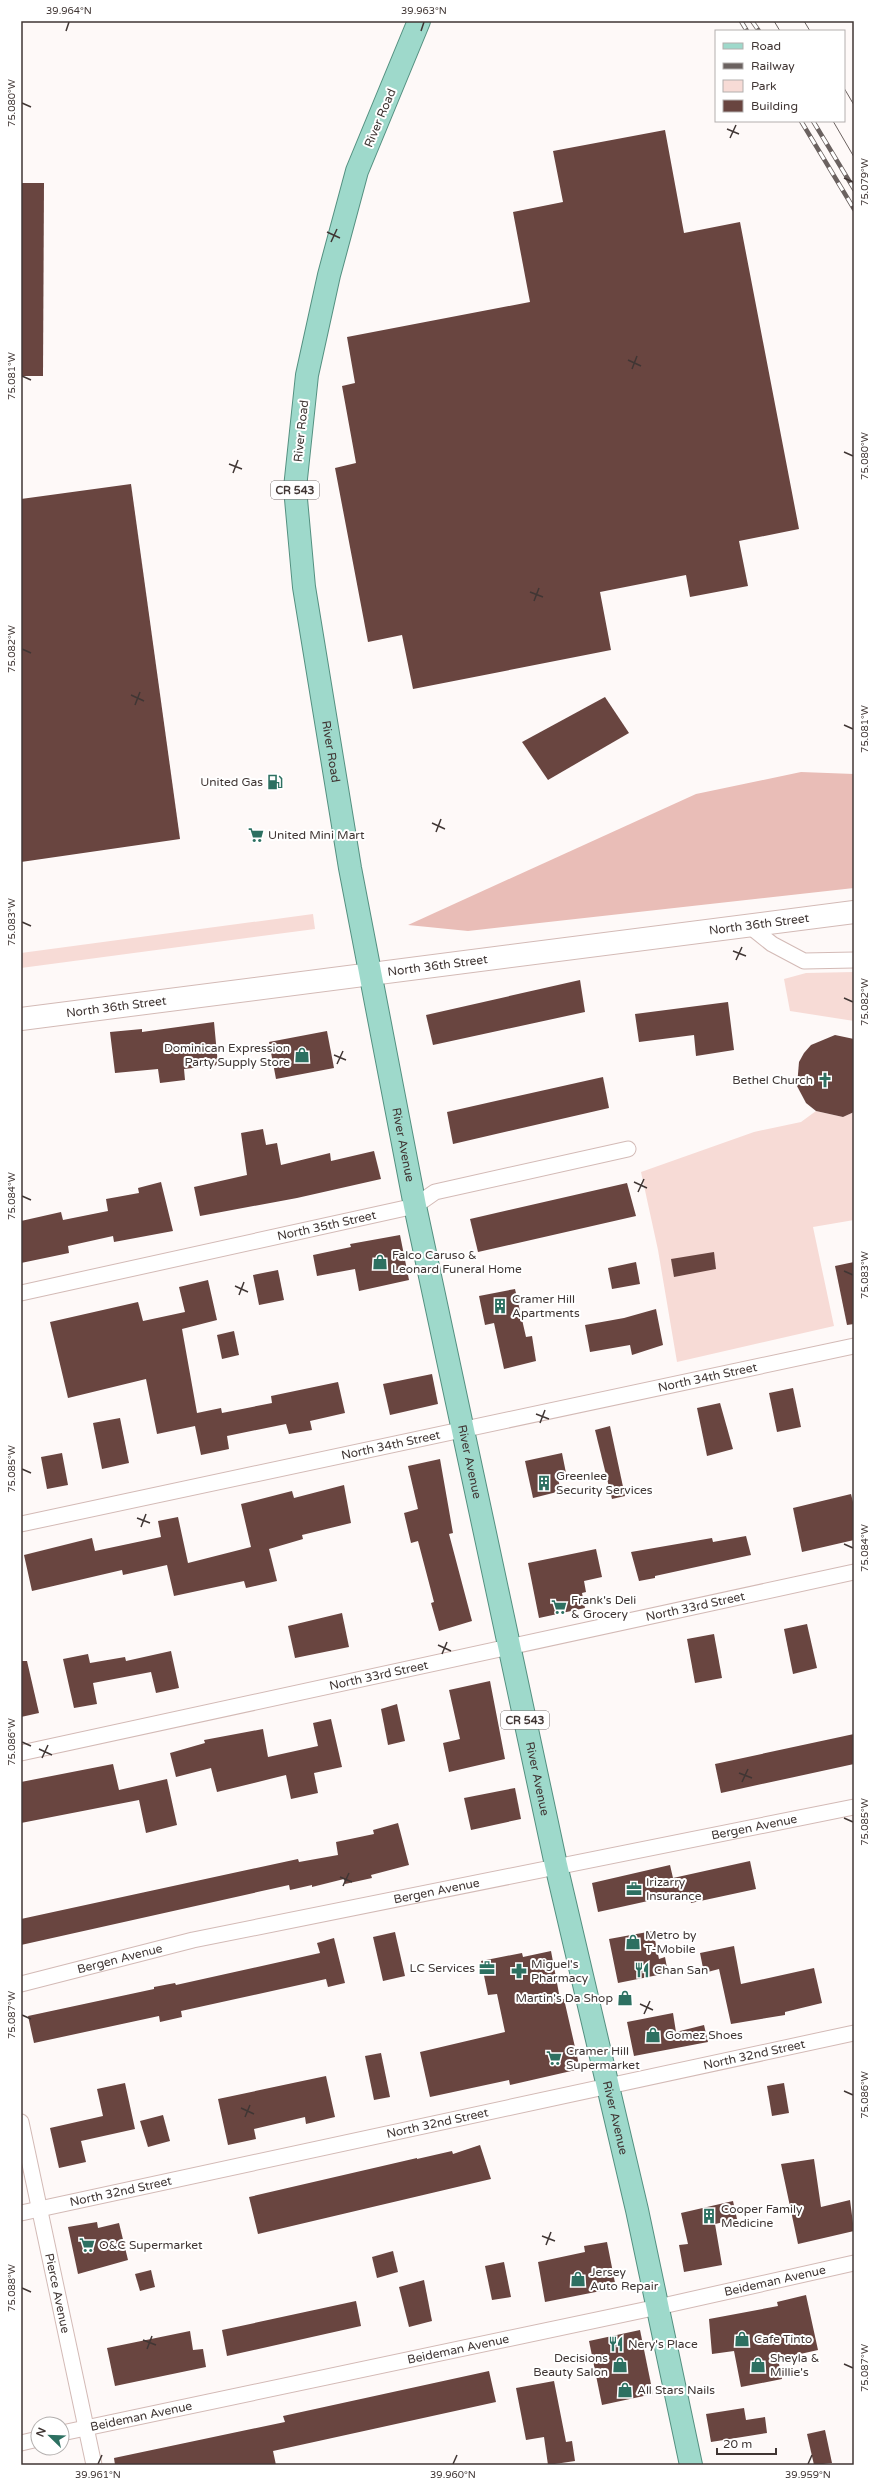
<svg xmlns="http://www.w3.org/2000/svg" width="875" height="2486" font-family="'Varela Round',sans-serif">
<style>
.green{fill:#f7dbd6}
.forest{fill:#e9bdb7}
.building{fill:#694540}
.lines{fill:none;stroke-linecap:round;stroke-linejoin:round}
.street-casing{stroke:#d3bab6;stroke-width:17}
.secondary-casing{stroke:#d3bab6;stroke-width:24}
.primary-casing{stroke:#549080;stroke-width:24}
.street{stroke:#fff;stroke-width:15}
.secondary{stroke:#fff;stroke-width:22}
.primary{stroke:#9ed9cb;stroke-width:22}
.tram{stroke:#6b6260;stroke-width:1}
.rail-casing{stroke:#6b6260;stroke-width:4.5}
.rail{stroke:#fff;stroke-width:3;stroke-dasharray:9;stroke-linecap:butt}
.ticks{fill:none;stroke:#403634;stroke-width:1.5}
.labels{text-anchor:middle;stroke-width:4;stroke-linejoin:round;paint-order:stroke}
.shield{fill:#fff;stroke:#797271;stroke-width:1}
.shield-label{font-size:11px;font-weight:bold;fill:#403634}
.street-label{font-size:12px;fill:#403634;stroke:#fff}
.poi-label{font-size:12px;fill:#403634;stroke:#fff;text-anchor:start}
.neatline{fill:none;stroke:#403634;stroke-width:1.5}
.ticks-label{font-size:10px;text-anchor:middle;fill:#403634}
</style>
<rect width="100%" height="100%" fill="#fef9f8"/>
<g class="green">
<polygon points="313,914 315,929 21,968 21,953"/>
<polygon points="854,972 854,1021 790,1011 784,979 806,973"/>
<polygon points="816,1111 843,1117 854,1112 854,1220 813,1227 834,1326 677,1362 658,1250 641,1172 754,1132 801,1122"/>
</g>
<polygon class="forest" points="801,772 854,774 854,888 468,931 408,925 696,794"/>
<g class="building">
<polygon points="665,130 684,233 740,222 799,529 739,541 748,586 690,597 686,575 600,592 611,650 413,689 402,635 368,642 335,468 356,463 342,386 355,383 347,337 530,302 513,212 563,202 553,151"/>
<polygon points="21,183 44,183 43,376 21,376"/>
<polygon points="131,484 180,839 21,862 21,499"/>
<polygon points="605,697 629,733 548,780 522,742"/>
<polygon points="580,980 585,1012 433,1045 426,1015"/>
<polygon points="728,1002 734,1050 696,1056 694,1035 639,1042 635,1014"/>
<polygon points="214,1022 218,1065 184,1069 185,1080 160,1083 158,1069 115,1073 110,1032 142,1029 142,1032"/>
<polygon points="327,1031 334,1068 276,1079 269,1042"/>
<polygon points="835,1035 854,1039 854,1112 843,1117 816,1111 806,1103 797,1086 799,1062 804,1053 811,1045"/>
<polygon points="603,1077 609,1108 453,1144 447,1112"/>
<polygon points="263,1129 266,1145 277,1143 281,1165 330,1153 331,1161 374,1151 381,1179 297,1198 200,1216 194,1187 247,1175 241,1133"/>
<polygon points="161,1182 173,1231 114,1242 113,1236 68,1246 69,1253 21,1263 21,1221 61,1212 63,1220 108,1211 106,1199 139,1193 138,1188"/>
<polygon points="627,1183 636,1216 478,1252 470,1219"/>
<polygon points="400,1235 409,1280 359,1291 355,1269 317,1276 313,1255 351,1247 350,1244"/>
<polygon points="714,1252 716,1269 674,1277 671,1259"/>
<polygon points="636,1262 640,1284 612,1289 608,1268"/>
<polygon points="854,1262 854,1324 847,1325 835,1266"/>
<polygon points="278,1270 284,1300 259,1305 253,1275"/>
<polygon points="208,1280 217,1320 182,1329 197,1413 221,1408 222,1413 272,1403 271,1396 338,1382 345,1413 310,1421 312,1430 289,1434 286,1424 227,1436 229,1449 201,1455 195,1426 157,1434 146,1379 68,1398 50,1322 138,1302 143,1321 185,1312 179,1287"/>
<polygon points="515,1289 526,1337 532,1336 536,1361 504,1369 494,1323 485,1325 479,1296"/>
<polygon points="656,1309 663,1345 632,1355 630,1345 590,1352 585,1325 624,1318"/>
<polygon points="234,1331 239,1355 222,1359 217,1335"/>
<polygon points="432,1374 438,1404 390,1415 383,1384"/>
<polygon points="793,1388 801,1427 777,1432 769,1393"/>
<polygon points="720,1403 733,1449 707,1456 697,1408"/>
<polygon points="120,1418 129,1463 102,1469 93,1423"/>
<polygon points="610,1426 625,1496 612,1499 595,1430"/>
<polygon points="62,1453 68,1485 47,1489 41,1457"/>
<polygon points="562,1453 566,1473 557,1475 561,1491 533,1498 525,1461"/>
<polygon points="440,1459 453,1533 449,1534 472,1621 439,1631 431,1603 434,1602 418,1541 411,1543 404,1513 418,1509 408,1466"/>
<polygon points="344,1485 351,1523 302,1535 303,1539 269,1549 277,1581 246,1588 244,1581 174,1596 167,1565 123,1575 122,1570 32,1591 24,1555 92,1538 95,1551 161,1537 158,1521 178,1517 188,1563 251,1547 241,1504 292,1491 294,1498"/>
<polygon points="851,1494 854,1506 854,1540 802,1552 793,1508"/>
<polygon points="746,1536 751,1555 655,1576 655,1578 639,1581 631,1552 712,1538 713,1542"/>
<polygon points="596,1549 602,1577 584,1581 586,1592 582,1593 585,1608 539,1618 528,1563"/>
<polygon points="342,1613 349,1647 295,1658 288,1626"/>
<polygon points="807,1624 817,1668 793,1674 784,1629"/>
<polygon points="714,1634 722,1678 695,1683 687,1639"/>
<polygon points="171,1651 179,1688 156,1693 151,1672 93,1683 97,1704 74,1708 63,1659 88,1654 90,1663 125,1657 126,1661"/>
<polygon points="21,1661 27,1661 39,1713 21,1717"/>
<polygon points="490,1681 505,1759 449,1772 443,1743 460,1739 449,1690"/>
<polygon points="397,1704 405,1741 388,1745 381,1709"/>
<polygon points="331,1719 342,1767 314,1773 318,1793 291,1799 286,1775 217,1792 211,1768 176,1777 170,1753 205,1743 204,1740 263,1729 268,1757 318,1746 313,1723"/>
<polygon points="854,1734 854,1764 721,1793 715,1764"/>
<polygon points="113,1764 119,1790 167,1779 177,1825 146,1833 139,1800 21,1823 21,1782"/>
<polygon points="515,1788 521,1819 471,1830 464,1798"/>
<polygon points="398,1823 409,1865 371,1875 372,1878 345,1884 344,1879 312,1887 312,1885 290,1890 289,1885 21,1945 21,1919 298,1859 299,1862 338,1855 336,1842 374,1834 373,1830"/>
<polygon points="750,1861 756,1889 691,1903 689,1892 598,1912 592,1883 670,1865 673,1878"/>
<polygon points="653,1931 659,1959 665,1957 668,1973 618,1983 609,1939"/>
<polygon points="395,1932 405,1976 383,1981 373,1937"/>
<polygon points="334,1938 345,1983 328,1987 326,1979 181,2011 182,2017 160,2022 159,2016 34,2043 28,2016 154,1989 154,1987 175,1983 176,1985 320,1953 317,1943"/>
<polygon points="734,1946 741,1984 814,1968 822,2003 785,2012 785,2015 731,2024 719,1969 704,1973 700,1953"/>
<polygon points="551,1951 560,1999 564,1999 580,2069 510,2085 509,2080 430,2097 420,2052 505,2032 497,1994 488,1995 481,1961 522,1953 523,1957"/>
<polygon points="673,2013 676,2032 704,2025 708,2042 634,2056 627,2022"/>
<polygon points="381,2053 390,2097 374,2100 365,2056"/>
<polygon points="326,2076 335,2117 306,2124 305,2117 254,2129 256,2139 228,2145 218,2099"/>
<polygon points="125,2083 135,2129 81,2141 86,2162 59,2168 50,2128 103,2116 97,2089"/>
<polygon points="784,2083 789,2113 772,2116 767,2086"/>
<polygon points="163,2115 170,2141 148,2147 140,2121"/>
<polygon points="480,2145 491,2179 258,2234 249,2197 417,2158 417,2159 452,2151 453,2154"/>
<polygon points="814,2159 821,2207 850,2200 854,2231 798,2244 781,2164"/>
<polygon points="733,2201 737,2219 715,2224 722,2265 684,2272 679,2245 688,2244 681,2213"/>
<polygon points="97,2222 98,2228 119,2223 128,2260 78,2274 68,2227"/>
<polygon points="607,2242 616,2288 545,2302 538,2262 585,2252 584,2246"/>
<polygon points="393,2251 398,2272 377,2278 372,2257"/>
<polygon points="504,2262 511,2297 492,2300 485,2266"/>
<polygon points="151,2270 155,2287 140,2291 135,2274"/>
<polygon points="424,2280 432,2321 409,2327 399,2287"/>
<polygon points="806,2295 818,2350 778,2359 782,2379 741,2387 734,2351 712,2354 709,2319 778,2306 777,2302"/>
<polygon points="356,2301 361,2326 227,2356 222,2330"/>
<polygon points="640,2330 653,2394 602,2405 589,2341"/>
<polygon points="190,2331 193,2350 203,2349 206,2367 115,2386 107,2348"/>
<polygon points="489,2371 496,2402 273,2451 276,2465 115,2465 114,2458 285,2422 283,2416"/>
<polygon points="554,2381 566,2442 572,2441 575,2461 548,2465 544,2437 526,2440 516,2388"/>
<polygon points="744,2408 746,2420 765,2417 767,2433 711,2442 706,2414"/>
<polygon points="825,2430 832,2463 814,2465 807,2434"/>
</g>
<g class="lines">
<defs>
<g id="street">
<polyline points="747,924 772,944 804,961 854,960"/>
<path id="s1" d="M21,1293L415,1206L435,1192L628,1149"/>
<path id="s2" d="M21,1524L854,1346"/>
<path id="s3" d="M21,1753L854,1572"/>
<path id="s4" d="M21,1984L193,1940L854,1807"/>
<path id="s5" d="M21,2122L94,2465"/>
<path id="s6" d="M21,2213L854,2033"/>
<path id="s7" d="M62,2433L658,2307L854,2263"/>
<polyline points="21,2443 38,2439"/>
</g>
<g id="secondary">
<path id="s8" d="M21,1019L854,912"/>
</g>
<g id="primary">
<path id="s9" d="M419,21L357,171L329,275L307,375L295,488L304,587L350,868L415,1206L556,1865L637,2210L691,2465"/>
</g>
</defs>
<use href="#street" class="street-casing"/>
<use href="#secondary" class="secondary-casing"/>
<use href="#primary" class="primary-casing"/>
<use href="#street" class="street"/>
<use href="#secondary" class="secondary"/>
<use href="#primary" class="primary"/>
<g class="tram">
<polyline points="774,21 780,31"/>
<polyline points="804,21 810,31"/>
<polyline points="844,88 854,105"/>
<polyline points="833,121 854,157"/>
</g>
<defs>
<g id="rail">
<polyline points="741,21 747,31"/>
<polyline points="752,21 759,31"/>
<polyline points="801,121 854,209"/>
<polyline points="813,121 854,189"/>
</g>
</defs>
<use href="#rail" class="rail-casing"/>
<use href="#rail" class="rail"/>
</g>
<path class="ticks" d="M66,31L69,22M421,31L424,22M22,103L31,107M727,129L739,134M730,138L736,125M844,178L853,182M327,232L340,238M331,242L337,229M628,360L641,366M632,369L637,356M22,376L31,380M844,452L853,456M229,464L242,469M233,473L238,460M530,592L543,597M534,601L539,588M22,649L31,653M131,695L144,701M135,705L140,692M844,725L853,729M432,823L445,829M436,832L441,819M22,922L31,926M733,951L746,956M736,960L742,947M844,998L853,1002M334,1055L346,1060M337,1064L343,1051M634,1182L647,1188M638,1192L644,1179M22,1196L31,1200M844,1271L853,1275M235,1286L248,1292M239,1295L244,1282M536,1414L549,1419M540,1423L545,1410M22,1469L31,1473M137,1518L150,1523M141,1527L146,1514M844,1544L853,1548M438,1645L451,1651M442,1654L447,1642M22,1742L31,1746M39,1749L52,1755M42,1758L48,1745M739,1773L752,1778M742,1782L748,1769M844,1818L853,1822M340,1877L352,1882M343,1886L349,1873M640,2004L653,2010M644,2014L650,2001M22,2015L31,2019M844,2091L853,2095M241,2108L254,2114M245,2117L250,2105M542,2236L555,2241M546,2245L551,2232M22,2288L31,2292M143,2340L156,2345M147,2349L152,2336M844,2364L853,2368M98,2464L102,2455M453,2464L457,2455M808,2464L812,2455"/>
<defs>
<symbol id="fuel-bare" viewBox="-9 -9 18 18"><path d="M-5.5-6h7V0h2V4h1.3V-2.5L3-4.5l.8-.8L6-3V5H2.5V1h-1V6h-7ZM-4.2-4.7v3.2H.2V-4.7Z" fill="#2d7061" stroke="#fff" stroke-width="2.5" paint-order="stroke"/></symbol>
<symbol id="supermarket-bare" viewBox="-9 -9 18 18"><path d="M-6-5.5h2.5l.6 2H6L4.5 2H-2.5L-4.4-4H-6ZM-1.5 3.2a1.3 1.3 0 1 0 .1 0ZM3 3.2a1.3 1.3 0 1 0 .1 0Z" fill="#2d7061" stroke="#fff" stroke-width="2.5" paint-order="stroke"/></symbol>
<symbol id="shop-bare" viewBox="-9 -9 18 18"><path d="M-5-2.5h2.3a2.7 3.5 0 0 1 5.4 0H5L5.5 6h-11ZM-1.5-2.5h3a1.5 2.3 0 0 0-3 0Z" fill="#2d7061" stroke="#fff" stroke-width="2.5" paint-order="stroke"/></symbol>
<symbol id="church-bare" viewBox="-9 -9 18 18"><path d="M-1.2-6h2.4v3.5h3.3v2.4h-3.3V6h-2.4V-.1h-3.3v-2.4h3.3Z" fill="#2d7061" stroke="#fff" stroke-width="2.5" paint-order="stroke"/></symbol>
<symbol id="building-bare" viewBox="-9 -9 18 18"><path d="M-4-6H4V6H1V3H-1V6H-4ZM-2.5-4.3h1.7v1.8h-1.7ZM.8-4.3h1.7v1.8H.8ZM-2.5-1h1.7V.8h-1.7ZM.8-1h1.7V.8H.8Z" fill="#2d7061" stroke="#fff" stroke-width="2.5" paint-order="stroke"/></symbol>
<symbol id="office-bare" viewBox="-9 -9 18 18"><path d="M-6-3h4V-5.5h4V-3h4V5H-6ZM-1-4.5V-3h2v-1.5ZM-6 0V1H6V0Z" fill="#2d7061" stroke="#fff" stroke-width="2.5" paint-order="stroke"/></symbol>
<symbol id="restaurant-bare" viewBox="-9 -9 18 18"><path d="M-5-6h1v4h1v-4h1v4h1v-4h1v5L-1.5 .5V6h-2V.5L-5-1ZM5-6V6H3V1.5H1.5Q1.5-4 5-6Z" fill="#2d7061" stroke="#fff" stroke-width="2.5" paint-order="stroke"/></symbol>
<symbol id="pharmacy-bare" viewBox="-9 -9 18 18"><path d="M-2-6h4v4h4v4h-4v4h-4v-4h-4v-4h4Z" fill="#2d7061" stroke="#fff" stroke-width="2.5" paint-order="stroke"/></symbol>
</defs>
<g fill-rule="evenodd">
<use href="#fuel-bare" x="264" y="771" width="22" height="22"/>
<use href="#supermarket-bare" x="245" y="824" width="22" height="22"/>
<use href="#shop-bare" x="291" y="1044" width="22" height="22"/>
<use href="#church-bare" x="814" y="1069" width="22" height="22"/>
<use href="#shop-bare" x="369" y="1251" width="22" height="22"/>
<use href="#building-bare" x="489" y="1295" width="22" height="22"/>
<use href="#building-bare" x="533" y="1472" width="22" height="22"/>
<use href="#supermarket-bare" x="548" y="1596" width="22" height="22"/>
<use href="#office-bare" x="623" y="1878" width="22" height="22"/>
<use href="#shop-bare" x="622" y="1931" width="22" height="22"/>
<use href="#office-bare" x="476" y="1957" width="22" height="22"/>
<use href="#restaurant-bare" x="631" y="1959" width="22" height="22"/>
<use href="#pharmacy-bare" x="508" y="1960" width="22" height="22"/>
<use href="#shop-bare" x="614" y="1987" width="22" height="22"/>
<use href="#shop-bare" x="642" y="2024" width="22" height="22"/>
<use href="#supermarket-bare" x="543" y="2047" width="22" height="22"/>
<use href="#building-bare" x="698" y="2205" width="22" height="22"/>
<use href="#supermarket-bare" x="76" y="2234" width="22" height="22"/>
<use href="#shop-bare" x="567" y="2268" width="22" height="22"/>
<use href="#shop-bare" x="731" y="2328" width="22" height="22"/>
<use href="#restaurant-bare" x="605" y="2333" width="22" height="22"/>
<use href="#shop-bare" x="609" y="2354" width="22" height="22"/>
<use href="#shop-bare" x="747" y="2354" width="22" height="22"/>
<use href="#shop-bare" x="614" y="2379" width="22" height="22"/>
</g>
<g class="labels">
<g class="shield">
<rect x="271" y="481" width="48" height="18" rx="3"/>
<rect x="501" y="1711" width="48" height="18" rx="3"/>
</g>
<g class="shield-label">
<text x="295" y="494">CR 543</text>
<text x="525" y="1724">CR 543</text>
</g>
<g class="street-label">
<text transform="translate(380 118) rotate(-67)" y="4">River Road</text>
<text transform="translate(301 431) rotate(-84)" y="4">River Road</text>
<text dy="4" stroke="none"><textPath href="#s9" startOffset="752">River Road</textPath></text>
<text dy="4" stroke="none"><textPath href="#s8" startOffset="744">North 36th Street</textPath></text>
<text dy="4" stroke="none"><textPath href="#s8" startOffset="420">North 36th Street</textPath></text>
<text dy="4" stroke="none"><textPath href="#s8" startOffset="96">North 36th Street</textPath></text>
<text dy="4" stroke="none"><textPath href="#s9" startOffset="1152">River Avenue</textPath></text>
<text dy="4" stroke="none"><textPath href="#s1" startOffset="313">North 35th Street</textPath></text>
<text dy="4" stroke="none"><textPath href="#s2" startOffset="702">North 34th Street</textPath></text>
<text dy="4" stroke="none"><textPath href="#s2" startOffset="378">North 34th Street</textPath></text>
<text dy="4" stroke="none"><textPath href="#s9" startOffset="1476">River Avenue</textPath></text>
<text dy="4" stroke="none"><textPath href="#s3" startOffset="690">North 33rd Street</textPath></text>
<text dy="4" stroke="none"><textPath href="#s3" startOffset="366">North 33rd Street</textPath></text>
<text dy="4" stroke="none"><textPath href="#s9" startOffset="1800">River Avenue</textPath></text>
<text dy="4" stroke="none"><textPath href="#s4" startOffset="750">Bergen Avenue</textPath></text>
<text dy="4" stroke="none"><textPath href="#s4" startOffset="426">Bergen Avenue</textPath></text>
<text dy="4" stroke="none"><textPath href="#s4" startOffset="102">Bergen Avenue</textPath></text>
<text dy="4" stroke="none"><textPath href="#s6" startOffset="750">North 32nd Street</textPath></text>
<text dy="4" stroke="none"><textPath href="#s9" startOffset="2148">River Avenue</textPath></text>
<text dy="4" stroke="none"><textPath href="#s6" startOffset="426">North 32nd Street</textPath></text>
<text dy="4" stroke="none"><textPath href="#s6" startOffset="102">North 32nd Street</textPath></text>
<text dy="4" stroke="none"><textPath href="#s7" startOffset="729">Beideman Avenue</textPath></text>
<text dy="4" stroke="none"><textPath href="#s5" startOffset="175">Pierce Avenue</textPath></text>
<text dy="4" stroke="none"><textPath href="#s7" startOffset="405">Beideman Avenue</textPath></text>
<text dy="4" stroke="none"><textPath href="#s7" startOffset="81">Beideman Avenue</textPath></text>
</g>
<g class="poi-label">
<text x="263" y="786" text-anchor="end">United Gas</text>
<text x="268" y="839">United Mini Mart</text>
<text x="290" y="1052" text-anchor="end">Dominican Expression<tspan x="290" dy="14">Party Supply Store</tspan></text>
<text x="813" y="1084" text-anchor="end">Bethel Church</text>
<text x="392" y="1259">Falco Caruso &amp;<tspan x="392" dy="14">Leonard Funeral Home</tspan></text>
<text x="512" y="1303">Cramer Hill<tspan x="512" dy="14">Apartments</tspan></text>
<text x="556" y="1480">Greenlee<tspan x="556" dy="14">Security Services</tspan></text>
<text x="571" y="1604">Frank's Deli<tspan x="571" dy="14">&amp; Grocery</tspan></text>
<text x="646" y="1886">Irizarry<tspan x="646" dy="14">Insurance</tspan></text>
<text x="645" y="1939">Metro by<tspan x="645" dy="14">T-Mobile</tspan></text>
<text x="531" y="1968">Miguel's<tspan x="531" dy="14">Pharmacy</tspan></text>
<text x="475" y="1972" text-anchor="end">LC Services</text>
<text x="654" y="1974">Chan San</text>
<text x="613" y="2002" text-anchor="end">Martin's Da Shop</text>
<text x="665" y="2039">Gomez Shoes</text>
<text x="566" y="2055">Cramer Hill<tspan x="566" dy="14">Supermarket</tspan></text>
<text x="721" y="2213">Cooper Family<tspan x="721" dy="14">Medicine</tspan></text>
<text x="99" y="2249">O&amp;C Supermarket</text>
<text x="590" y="2276">Jersey<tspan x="590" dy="14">Auto Repair</tspan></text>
<text x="754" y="2343">Cafe Tinto</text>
<text x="628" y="2348">Nery's Place</text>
<text x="608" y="2362" text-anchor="end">Decisions<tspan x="608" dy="14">Beauty Salon</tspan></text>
<text x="770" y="2362">Sheyla &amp;<tspan x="770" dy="14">Millie's</tspan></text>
<text x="637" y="2394">All Stars Nails</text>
</g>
</g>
<rect width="875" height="2486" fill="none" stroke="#ffffff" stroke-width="44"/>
<rect x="715" y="30" width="130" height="92" fill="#ffffff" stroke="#b3afae"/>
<rect x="723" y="43" width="20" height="6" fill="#9ed9cb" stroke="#b3afae"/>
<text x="751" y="50" font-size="12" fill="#403634">Road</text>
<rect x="723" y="63" width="20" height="6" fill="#6b6260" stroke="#b3afae"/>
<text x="751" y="70" font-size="12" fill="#403634">Railway</text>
<rect x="723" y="80" width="20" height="12" fill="#f7dbd6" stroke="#b3afae"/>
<text x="751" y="90" font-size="12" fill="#403634">Park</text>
<rect x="723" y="100" width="20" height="12" fill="#694540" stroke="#b3afae"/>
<text x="751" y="110" font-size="12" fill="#403634">Building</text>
<g transform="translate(50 2436) rotate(293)"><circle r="19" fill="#ffffff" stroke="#b3afae"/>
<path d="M0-3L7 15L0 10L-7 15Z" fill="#2d7061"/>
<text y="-6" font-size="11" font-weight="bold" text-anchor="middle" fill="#403634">N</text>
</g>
<path d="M717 2448v6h59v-6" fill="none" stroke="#403634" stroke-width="2"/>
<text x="723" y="2448" font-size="12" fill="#403634" stroke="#ffffff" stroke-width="3" paint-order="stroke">20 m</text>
<rect x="22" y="22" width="831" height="2442" class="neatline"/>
<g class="ticks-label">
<text x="69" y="14">39.964°N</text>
<text x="424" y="14">39.963°N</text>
<text transform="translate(11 103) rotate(-90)" y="4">75.080°W</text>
<text transform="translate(864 182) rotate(-90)" y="4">75.079°W</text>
<text transform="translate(11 376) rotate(-90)" y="4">75.081°W</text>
<text transform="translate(864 456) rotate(-90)" y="4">75.080°W</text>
<text transform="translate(11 649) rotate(-90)" y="4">75.082°W</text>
<text transform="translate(864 729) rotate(-90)" y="4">75.081°W</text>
<text transform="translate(11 922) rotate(-90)" y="4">75.083°W</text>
<text transform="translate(864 1002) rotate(-90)" y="4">75.082°W</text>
<text transform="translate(11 1196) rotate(-90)" y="4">75.084°W</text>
<text transform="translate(864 1275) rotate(-90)" y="4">75.083°W</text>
<text transform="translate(11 1469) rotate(-90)" y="4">75.085°W</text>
<text transform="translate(864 1548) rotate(-90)" y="4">75.084°W</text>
<text transform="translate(11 1742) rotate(-90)" y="4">75.086°W</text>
<text transform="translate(864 1822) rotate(-90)" y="4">75.085°W</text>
<text transform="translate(11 2015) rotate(-90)" y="4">75.087°W</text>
<text transform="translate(864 2095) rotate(-90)" y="4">75.086°W</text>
<text transform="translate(11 2288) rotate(-90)" y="4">75.088°W</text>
<text transform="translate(864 2368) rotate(-90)" y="4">75.087°W</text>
<text x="98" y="2478">39.961°N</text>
<text x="453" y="2478">39.960°N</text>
<text x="808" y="2478">39.959°N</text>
</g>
</svg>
